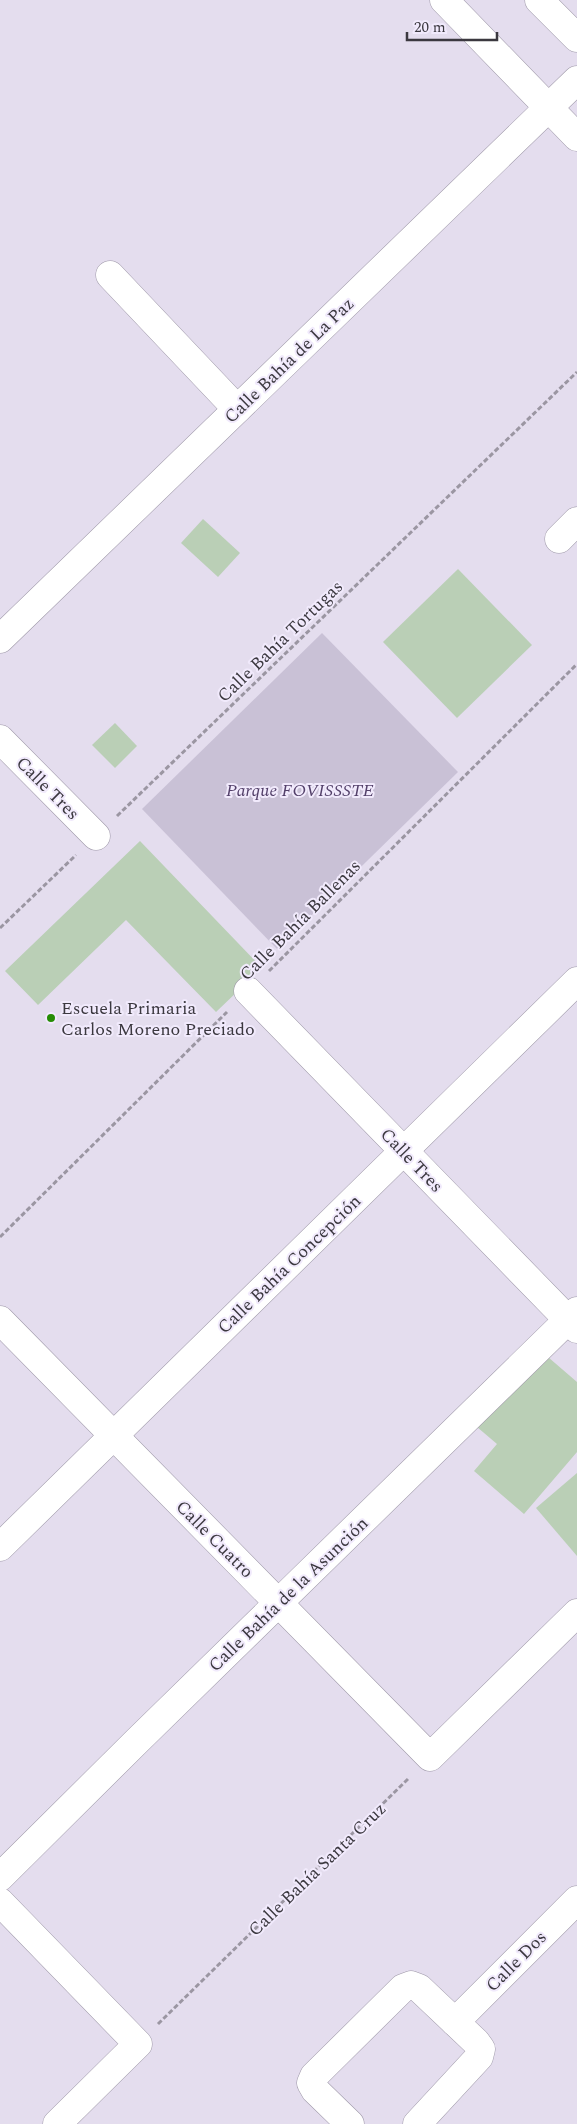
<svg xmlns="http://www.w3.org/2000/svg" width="577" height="2124" font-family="Spectral,serif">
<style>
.green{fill:#c9c1d6}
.building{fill:#bacfb6}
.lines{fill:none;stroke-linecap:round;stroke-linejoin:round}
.minor-casing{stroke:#9e98a8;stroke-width:29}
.major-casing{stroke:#9e98a8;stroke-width:29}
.path{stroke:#9b96a2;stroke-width:3;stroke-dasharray:5 2.5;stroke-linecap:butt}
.minor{stroke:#fff;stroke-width:28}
.major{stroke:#fff;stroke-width:28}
.poi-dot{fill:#258c04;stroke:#f1eafc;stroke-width:2}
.labels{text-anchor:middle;stroke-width:4;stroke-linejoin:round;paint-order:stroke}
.street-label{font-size:18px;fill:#3b383f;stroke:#f1eafc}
.park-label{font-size:18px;font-style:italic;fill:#53406a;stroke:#f1eafc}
.poi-label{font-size:18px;fill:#3b383f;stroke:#f1eafc;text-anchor:start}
</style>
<rect width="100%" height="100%" fill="#e4ddee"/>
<polygon class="green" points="322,633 458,772 277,949 142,809"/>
<g class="building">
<polygon points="203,519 240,553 218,577 181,543"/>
<polygon points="458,569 532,645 457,718 383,642"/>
<polygon points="115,723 137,746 115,768 92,745"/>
<polygon points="140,841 262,968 216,1012 126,920 38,1005 5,971"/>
<polygon points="541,1351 577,1382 577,1452 524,1514 474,1471 497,1444 477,1427"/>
<polygon points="577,1473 577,1556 536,1508"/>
</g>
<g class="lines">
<defs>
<g id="minor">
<polyline points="110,275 237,409"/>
<polyline points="559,539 577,521"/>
<polyline points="0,639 577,80"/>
<polyline points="0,739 96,836"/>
<polyline points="248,991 577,1329"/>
<polyline points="0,1320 430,1757 577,1613"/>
<polyline points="0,1547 577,981"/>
<polyline points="0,1877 136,1742 577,1311"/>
<polyline points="0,1902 138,2044 57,2124"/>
<polyline points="455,2022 577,1900"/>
<polyline points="350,2124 315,2090 311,2083 314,2076 403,1988 411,1985 419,1988 476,2042 481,2049 479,2057 417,2124"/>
</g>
<g id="major">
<polyline points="444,0 577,137"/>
<polyline points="539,0 577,38"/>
</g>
</defs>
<use href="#minor" class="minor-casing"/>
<use href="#major" class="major-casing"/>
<g class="path">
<polyline points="117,816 577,372"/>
<polyline points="0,928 76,855"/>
<polyline points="269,971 577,664"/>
<polyline points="0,1237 227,1012"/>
<polyline points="158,2024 409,1778"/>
</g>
<use href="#minor" class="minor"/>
<use href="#major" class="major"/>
</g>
<circle class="poi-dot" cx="51" cy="1018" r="5"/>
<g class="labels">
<g class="street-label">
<text transform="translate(289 360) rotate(-44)" y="6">Calle Bahía de La Paz</text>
<text transform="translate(280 641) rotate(-44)" y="6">Calle Bahía Tortugas</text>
<text transform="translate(48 788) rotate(45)" y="6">Calle Tres</text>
<text transform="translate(300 920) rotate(-45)" y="6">Calle Bahía Ballenas</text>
<text transform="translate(412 1160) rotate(46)" y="6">Calle Tres</text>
<text transform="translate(289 1264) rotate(-44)" y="6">Calle Bahía Concepción</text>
<text transform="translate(215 1539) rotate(45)" y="6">Calle Cuatro</text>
<text transform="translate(288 1594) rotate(-44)" y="6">Calle Bahía de la Asunción</text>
<text transform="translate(317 1869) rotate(-44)" y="6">Calle Bahía Santa Cruz</text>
<text transform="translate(516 1961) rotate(-45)" y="6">Calle Dos</text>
</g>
<g class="park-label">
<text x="300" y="796">Parque FOVISSSTE</text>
</g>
<g class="poi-label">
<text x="61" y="1014">Escuela Primaria<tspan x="61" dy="21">Carlos Moreno Preciado</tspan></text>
</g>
</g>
<path d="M407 32v8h90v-8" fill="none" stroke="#3b383f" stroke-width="2.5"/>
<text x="414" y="32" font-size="15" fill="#3b383f" stroke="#f1eafc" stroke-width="4" paint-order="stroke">20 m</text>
</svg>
